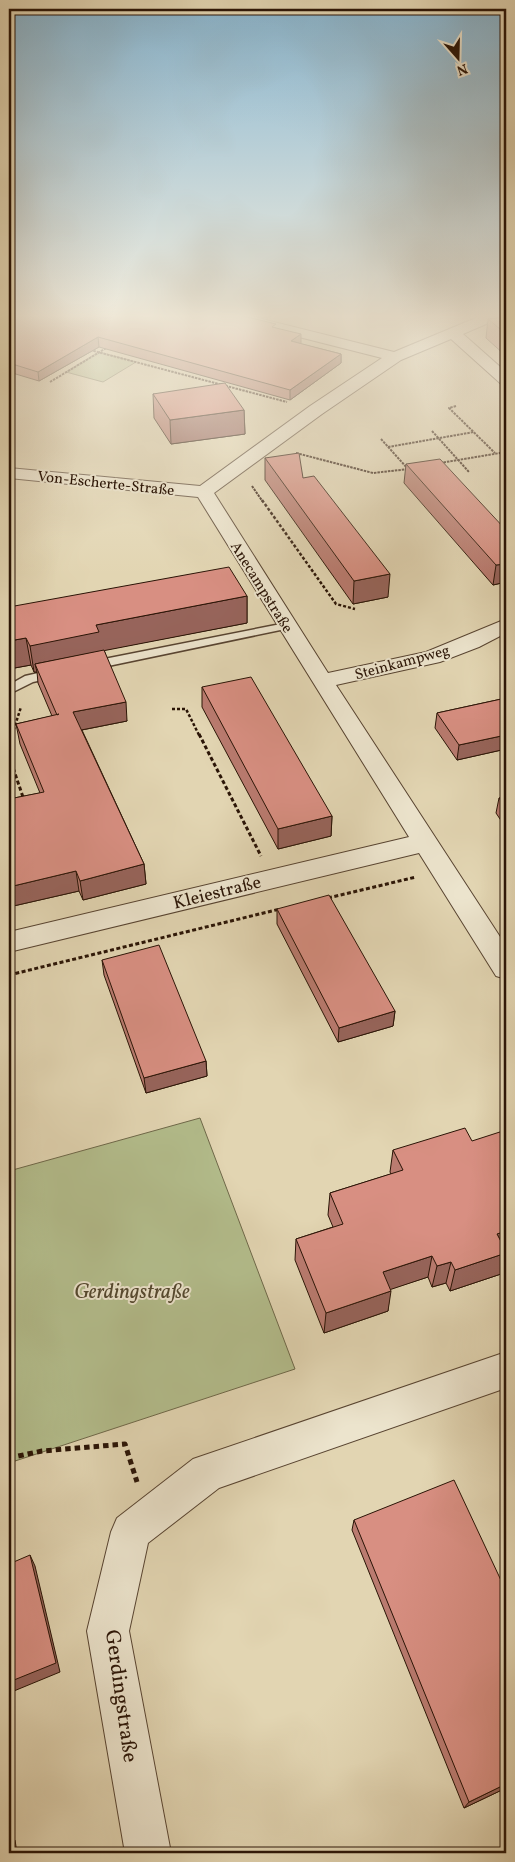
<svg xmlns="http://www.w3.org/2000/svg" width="515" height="1862" font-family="Vollkorn,serif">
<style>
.green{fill:#b3bd8c;stroke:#6e6849}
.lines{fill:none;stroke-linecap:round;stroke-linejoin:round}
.lane-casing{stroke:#584431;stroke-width:3}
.street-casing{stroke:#584431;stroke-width:2}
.path-far3{stroke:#2a1406;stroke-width:2;stroke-dasharray:2.5 1;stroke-linecap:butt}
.path-far2{stroke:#2a1406;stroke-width:2.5;stroke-dasharray:3 2;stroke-linecap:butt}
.path-far1{stroke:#2a1406;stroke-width:3;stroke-dasharray:4 2.5;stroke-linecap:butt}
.path{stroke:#2a1406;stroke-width:5;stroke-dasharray:5.5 4;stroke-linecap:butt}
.lane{fill:#ece4cd;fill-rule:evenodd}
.street{fill:#ece4cd;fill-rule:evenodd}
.wall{fill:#ba7b70;stroke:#2a1406}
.shaded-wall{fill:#97645b;stroke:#2a1406}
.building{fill:#d88f82;stroke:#2a1406}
.labels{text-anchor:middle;stroke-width:4;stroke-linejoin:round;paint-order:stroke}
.far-street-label{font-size:15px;fill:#2a1406;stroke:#ece4cd}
.street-label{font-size:18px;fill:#2a1406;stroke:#ece4cd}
.near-park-label{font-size:21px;font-style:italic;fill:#53472e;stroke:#ece4cd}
.near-street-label{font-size:21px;fill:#2a1406;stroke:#ece4cd}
</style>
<rect width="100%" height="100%" fill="#e2d5b2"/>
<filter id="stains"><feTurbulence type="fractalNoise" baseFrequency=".004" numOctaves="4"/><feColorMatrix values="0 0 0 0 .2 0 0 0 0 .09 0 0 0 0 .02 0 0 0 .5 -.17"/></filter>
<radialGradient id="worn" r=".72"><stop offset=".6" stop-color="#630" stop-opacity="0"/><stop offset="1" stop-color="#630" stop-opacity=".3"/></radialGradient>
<g class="green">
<polygon points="99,352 136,362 103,382 66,372"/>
<polygon points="200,1118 295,1369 9,1463 9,1171"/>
</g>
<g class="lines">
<defs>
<g id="lane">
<polygon points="286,623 292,626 290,628 89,670 83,666 89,662"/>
<polygon points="56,669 60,670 62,673 60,676 33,682 9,694 9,685 25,676"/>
</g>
<g id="street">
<polygon points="222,315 246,315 394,352 483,315 502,315 500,318 463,334 506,372 506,385 500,383 451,339 401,360 322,414 214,493 328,673 426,652 506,619 506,633 479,647 440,662 336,685 506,946 506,979 496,976 419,853 9,952 9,932 409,837 198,497 9,478 9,468 200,486 310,406 382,358 224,318"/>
<polygon points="506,1352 506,1388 219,1488 148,1543 129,1631 171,1853 125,1853 87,1631 111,1532 117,1518 193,1459"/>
</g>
</defs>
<use href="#lane" class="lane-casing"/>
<use href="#street" class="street-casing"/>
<g class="path-far3">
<polyline points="90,350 287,402"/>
<polyline points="50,382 108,347"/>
<polyline points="456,406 449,408 495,453"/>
<polyline points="432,431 469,472"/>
<polyline points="381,439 408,469"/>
<polyline points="388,447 474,432"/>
<polyline points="296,453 373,473 409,469"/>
<polyline points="440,463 506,452"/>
<polyline points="252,486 263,502"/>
</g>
<g class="path-far2">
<polyline points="262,500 336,604 355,609"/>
<polyline points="172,709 186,709 199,735"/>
<polyline points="12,735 21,707"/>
</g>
<g class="path-far1">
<polyline points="199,734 261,856"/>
<polyline points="9,744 12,734"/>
<polyline points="9,756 24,800"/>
<polyline points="9,776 15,776"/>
<polyline points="328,898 416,877"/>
<polyline points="9,975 280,909"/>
</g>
<polyline class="path" points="9,1458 42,1451 125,1444 137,1482"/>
<use href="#lane" class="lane"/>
<use href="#street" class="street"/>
</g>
<g class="wall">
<polygon points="9,315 276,328 301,344 341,354 341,363 290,400 99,347 39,381 9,372"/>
<polygon points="252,315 274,315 267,318"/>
<polygon points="506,317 506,356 486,338 488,319"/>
<polygon points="153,394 244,410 245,434 171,444 154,418"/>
<polygon points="265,458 303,478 388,597 353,604 265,480"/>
<polygon points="406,464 506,530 506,582 493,585 404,483"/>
<polygon points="247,596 247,623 104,650 127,721 82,730 144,864 146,884 83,900 79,891 9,907 9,799 40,793 20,744 16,724 52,716 38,683 37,672 34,672 31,665 9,669 9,607"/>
<polygon points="202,687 332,816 331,836 278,849 202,707"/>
<polygon points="506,698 506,749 457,760 435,728 437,713"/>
<polygon points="506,797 506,828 496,813 499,798"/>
<polygon points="277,909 395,1011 393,1026 338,1042 277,924"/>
<polygon points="102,960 206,1061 207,1076 146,1093 104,975"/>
<polygon points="393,1150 501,1274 450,1291 446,1283 432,1287 428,1277 390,1289 388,1311 324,1333 295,1260 296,1239 333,1227 328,1215 330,1193 391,1174 390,1172"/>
<polygon points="354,1520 506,1591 506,1788 464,1808 352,1530"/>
</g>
<g class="shaded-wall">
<polygon points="267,315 274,315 267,318"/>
<polygon points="301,334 301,344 291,341"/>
<polygon points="98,337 99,347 39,381 38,372"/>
<polygon points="341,354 341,363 290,400 290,390"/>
<polygon points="244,410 245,434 171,444 170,420"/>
<polygon points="506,564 506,582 493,585 496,565"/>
<polygon points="390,574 388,597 353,604 354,581"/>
<polygon points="247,596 247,623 35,664 37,672 34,672 30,646 96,625"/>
<polygon points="26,638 31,665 9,669 9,641"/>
<polygon points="126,702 127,721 76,731 73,712"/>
<polygon points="506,735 506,749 457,760 459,745"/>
<polygon points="332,816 331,836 278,849 278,829"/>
<polygon points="144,864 146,884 83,900 80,881"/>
<polygon points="76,871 79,891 9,907 9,887"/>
<polygon points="395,1011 393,1026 338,1042 339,1028"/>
<polygon points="206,1061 207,1076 146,1093 144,1078"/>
<polygon points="506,1231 506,1251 497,1234"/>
<polygon points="506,1253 501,1274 450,1291 455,1270"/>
<polygon points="432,1256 428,1277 380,1293 383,1272"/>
<polygon points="451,1262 446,1283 432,1287 437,1266"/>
<polygon points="391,1291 388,1311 324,1333 326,1313"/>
<polygon points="30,1555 35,1566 60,1672 9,1693 9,1682"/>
<polygon points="506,1784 506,1788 464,1808 469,1802"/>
<polygon points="9,1834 15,1840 17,1853 13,1853"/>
</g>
<g class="building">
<polygon points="9,315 239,315 276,324 272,327 301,334 291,341 341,354 290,390 98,337 38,372 9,363"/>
<polygon points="506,317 506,334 488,319"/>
<polygon points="225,383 244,410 170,420 153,394"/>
<polygon points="299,453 303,478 314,476 390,574 354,581 265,458"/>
<polygon points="440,459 506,530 506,564 496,565 406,464"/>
<polygon points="229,567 247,596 96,625 99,632 30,646 26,638 9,641 9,607"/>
<polygon points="104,650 126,702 73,712 144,864 80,881 76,871 9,887 9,799 44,792 16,724 59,714 57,715 35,664"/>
<polygon points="251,677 332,816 278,829 202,687"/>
<polygon points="506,698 506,735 459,745 437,713"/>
<polygon points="506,797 506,808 499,798"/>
<polygon points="329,895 395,1011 339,1028 277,909"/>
<polygon points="159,945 206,1061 144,1078 102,960"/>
<polygon points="465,1128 472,1141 506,1130 506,1231 497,1234 506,1251 506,1253 455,1270 451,1262 437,1266 432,1256 383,1272 391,1291 326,1313 296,1239 343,1224 330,1193 403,1170 393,1150"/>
<polygon points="454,1480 506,1591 506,1784 469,1802 354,1520"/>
<polygon points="30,1555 56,1663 9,1682 9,1564"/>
<polygon points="9,1834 13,1853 9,1853"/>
</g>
<linearGradient id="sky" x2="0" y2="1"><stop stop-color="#87b6d2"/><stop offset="0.55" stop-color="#f2ecdc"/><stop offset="1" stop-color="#f2ecdc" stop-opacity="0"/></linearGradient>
<rect width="515" height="575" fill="url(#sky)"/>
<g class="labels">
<g class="far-street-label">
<text transform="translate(106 483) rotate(6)" y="5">Von-Escherte-Straße</text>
<text transform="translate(262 587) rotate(58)" y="5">Anecampstraße</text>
<text transform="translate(402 662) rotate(-15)" y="5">Steinkampweg</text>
</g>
<g class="street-label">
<text transform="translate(217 892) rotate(-14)" y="6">Kleiestraße</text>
</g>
<g class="near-park-label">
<text x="132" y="1298">Gerdingstraße</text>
</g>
<g class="near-street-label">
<text transform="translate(122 1696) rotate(82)" y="7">Gerdingstraße</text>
</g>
</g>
<rect width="515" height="1862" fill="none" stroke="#e2d5b2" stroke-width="30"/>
<rect x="10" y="10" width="495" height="1842" fill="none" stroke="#2a1406" stroke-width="2.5"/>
<rect x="15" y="15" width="485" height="1832" fill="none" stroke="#2a1406"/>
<g transform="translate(458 58) rotate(160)" stroke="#ece4cd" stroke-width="4" paint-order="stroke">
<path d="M0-4L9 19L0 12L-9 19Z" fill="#2a1406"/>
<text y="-8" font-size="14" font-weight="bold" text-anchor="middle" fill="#2a1406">N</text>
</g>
<rect width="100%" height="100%" filter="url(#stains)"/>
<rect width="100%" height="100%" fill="url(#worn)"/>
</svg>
